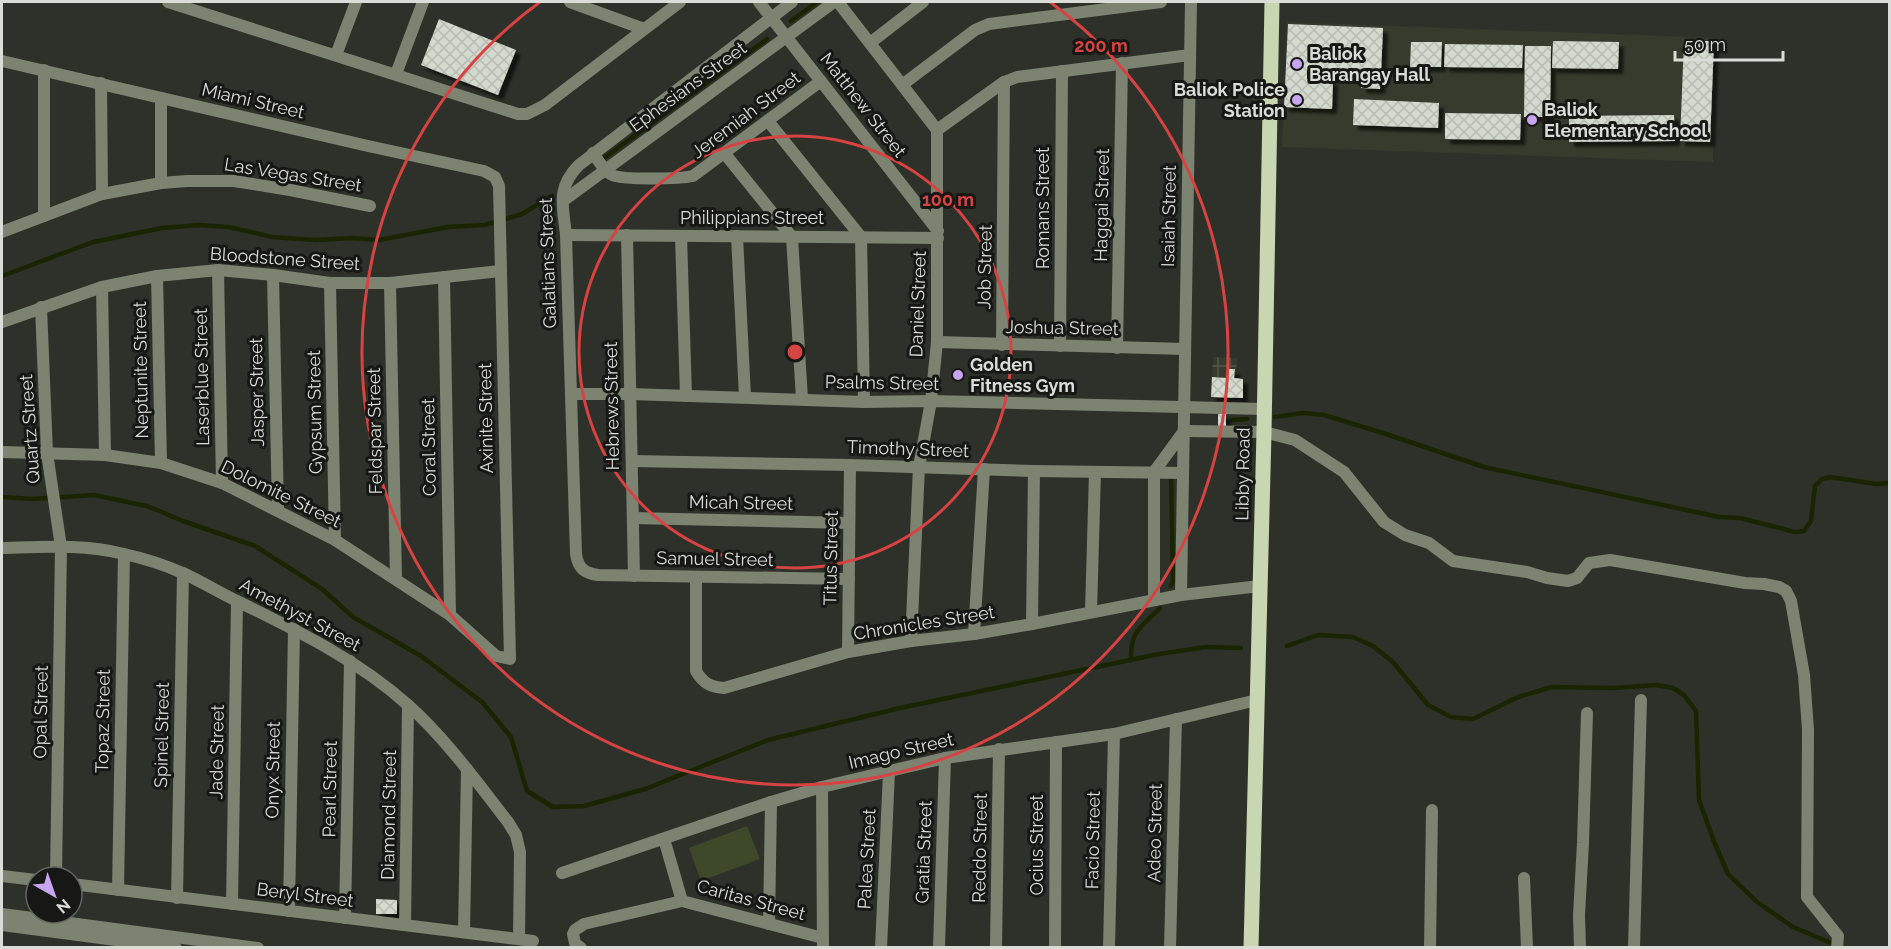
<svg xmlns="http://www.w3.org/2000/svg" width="1891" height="949" font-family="Raleway,sans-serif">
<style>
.built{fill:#363b2d}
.industrial{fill:url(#industrial-grid)}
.garden{fill:#3d4928}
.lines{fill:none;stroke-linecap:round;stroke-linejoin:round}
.stream{stroke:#192500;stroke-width:4.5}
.building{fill:url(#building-cross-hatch);filter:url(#shadow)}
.minor{stroke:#7c8371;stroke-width:12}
.primary{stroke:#c8d7b2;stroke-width:15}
.ring{fill:none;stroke:#d74342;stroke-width:3}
.poi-dot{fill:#c8a6ef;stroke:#171815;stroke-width:2}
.labels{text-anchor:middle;stroke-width:6;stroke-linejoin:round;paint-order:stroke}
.poi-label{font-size:18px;font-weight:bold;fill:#dadcd7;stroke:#171815;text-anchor:start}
.street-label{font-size:18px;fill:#dadcd7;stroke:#171815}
.centre{fill:#d74342;stroke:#171815;stroke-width:3}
.ring-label{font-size:18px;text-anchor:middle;font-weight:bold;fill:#d74342;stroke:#171815;stroke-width:6;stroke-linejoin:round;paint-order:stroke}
</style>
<defs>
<pattern id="industrial-grid" width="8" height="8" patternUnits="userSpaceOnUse" patternTransform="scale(1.5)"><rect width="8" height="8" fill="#363b2d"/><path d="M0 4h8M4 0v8" fill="none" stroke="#52574b"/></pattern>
<pattern id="building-cross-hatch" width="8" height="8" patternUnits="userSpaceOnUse" patternTransform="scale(1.5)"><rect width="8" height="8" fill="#d4d9ce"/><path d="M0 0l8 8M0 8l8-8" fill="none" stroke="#b7bbb2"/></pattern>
<filter id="shadow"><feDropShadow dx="5" dy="5" stdDeviation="1.5" flood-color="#0009"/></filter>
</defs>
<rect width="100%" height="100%" fill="#2e3129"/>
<polygon class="built" points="1287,22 1715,38 1713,162 1282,147"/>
<polygon class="industrial" points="1213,357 1237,358 1236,378 1212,377"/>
<polygon class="garden" points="747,826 760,859 701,881 689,848"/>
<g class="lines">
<g class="stream">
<polyline points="791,21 817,2"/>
<polyline points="604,158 767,39"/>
<polyline points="2,276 93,242 162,228 198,225 229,227 272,237 316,240 352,238 379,240 448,227 485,225 522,214 552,196"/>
<polyline points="1275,417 1303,413 1324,415 1386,434 1484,467 1719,517 1740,518 1795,532 1804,531 1811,521 1815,486 1822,479 1830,477 1876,484 1890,483"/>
<polyline points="1232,420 1247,419"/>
<polyline points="2,497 32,499 94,495 147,506 183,521 255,546 322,589 353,617 421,656 482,702 511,737 527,791 553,807 584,806 645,789 768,740 900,708 1159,654 1206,647 1241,648"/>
<polyline points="1171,586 1173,582 1171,475"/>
<polyline points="1287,646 1318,635 1353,637 1373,646 1393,662 1428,705 1451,717 1473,719 1518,697 1552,687 1612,688 1656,685 1673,688 1684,695 1696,711 1699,800 1715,844 1728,874 1757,902 1793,927 1836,945"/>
<path d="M1131,660C1130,630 1141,628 1160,608"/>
</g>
</g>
<g class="building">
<polygon points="439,19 516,50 498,95 421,65"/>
<polygon points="1288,24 1383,28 1381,73 1307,70 1307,79 1333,80 1332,109 1284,107"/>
<polygon points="1553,41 1619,42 1618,69 1552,68"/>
<polygon points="1684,41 1714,41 1710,142 1680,141"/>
<polygon points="1411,42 1442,42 1441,67 1410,67"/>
<polygon points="1445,44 1523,45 1522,68 1444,67"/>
<polygon points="1525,46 1551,46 1550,117 1524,117"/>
<polygon points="1362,74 1381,75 1380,89 1361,88"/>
<polygon points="1354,99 1439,103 1438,128 1353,125"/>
<polygon points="1445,113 1521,114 1520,140 1445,139"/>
<polygon points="1674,115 1675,141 1569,142 1569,116"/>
<polygon points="1227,369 1235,369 1234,378 1243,379 1243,398 1211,397 1212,377 1227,378"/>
<rect x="1218" y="414" width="8" height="12"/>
<polygon points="376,899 397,900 397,914 376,914"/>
</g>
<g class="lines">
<g class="minor">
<polyline points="168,2 518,114 527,114 545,105 680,2"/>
<polyline points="570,2 644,29"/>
<polyline points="759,2 938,231"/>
<path d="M792,2L579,165C556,188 563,206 566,235L576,554C578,568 584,573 598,575L849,579"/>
<polyline points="838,2 937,130 937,342 931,401 919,467 911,641"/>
<polyline points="870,43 923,2"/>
<polyline points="336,55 356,2"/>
<polyline points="2,61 368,146 484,171 495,177 499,186 510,659 496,656 450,615 335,540 222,483 161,463 105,455 2,452"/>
<polyline points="44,70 44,216"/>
<polyline points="396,74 423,2"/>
<polyline points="101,83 102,194"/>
<polyline points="902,85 975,30 989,24 1161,2"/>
<polyline points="161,98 161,183"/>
<polyline points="768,121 861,237 864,402"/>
<polyline points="937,130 1004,82 1017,77 1190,55"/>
<path d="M593,153C598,160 604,171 612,175C622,180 680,179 693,176L821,81"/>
<polyline points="725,154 792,237 802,399"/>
<polyline points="563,201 834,2"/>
<polyline points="2,232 102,194 161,183 187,181 234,181 290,190 370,206"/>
<polyline points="566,235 938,238"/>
<polyline points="627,235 634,576"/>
<polyline points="681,236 686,396"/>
<polyline points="737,236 745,397"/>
<polyline points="218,270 222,483"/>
<polyline points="273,275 278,510"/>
<polyline points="157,276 161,463"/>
<polyline points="444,277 450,615"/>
<polyline points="330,283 335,540"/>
<polyline points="390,283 396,579"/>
<polyline points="102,287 105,455"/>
<polyline points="41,307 47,453 61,547 56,877"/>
<polyline points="2,322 102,287 157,276 218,270 273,275 330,283 390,283 500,271"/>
<polyline points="937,342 1185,349"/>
<polyline points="1002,345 1004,82"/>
<polyline points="1060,346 1062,71"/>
<polyline points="1117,348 1122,63"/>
<polyline points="571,394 630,394 864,402 931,401 1264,409"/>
<polyline points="1184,431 1264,432 1295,440 1344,472 1384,522 1405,535 1429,543 1453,561 1527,572 1547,578 1568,581 1577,578 1589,563 1610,560 1745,583 1764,584 1779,587 1786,591 1791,601 1804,675 1808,730 1807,897 1838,936 1837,948"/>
<polyline points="632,461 850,465 1034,471 1183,473"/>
<polyline points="633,518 849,523"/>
<path d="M2,548C42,547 84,544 124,554C143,558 167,566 185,574C204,583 222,594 241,603C300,632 359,661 408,705C446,739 477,782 508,822L516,835L520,852L519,939"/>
<path d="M696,577V671C703,683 710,687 724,688L848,652L911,641L974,634L1032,624L1181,595L1260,586"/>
<polyline points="1181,595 1191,2"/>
<polyline points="1154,600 1154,472 1184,431"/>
<polyline points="1091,612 1095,472"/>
<polyline points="1032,624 1034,471"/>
<polyline points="974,634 984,469"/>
<polyline points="848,652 850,465"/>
<polyline points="822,787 823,948"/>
<polyline points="664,839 682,901"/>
<polyline points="562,873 771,802 822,787 945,758 1114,734 1257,700"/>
<polyline points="2,876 36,880"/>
<polyline points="1524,878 1527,948"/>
<polyline points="72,884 533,941"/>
<polyline points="118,890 124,554"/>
<polyline points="177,898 183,573"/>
<polyline points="232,904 237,601"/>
<polyline points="289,911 294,629"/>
<polyline points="2,914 258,948"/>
<polyline points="345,918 350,661"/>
<polyline points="769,924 771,802"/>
<polyline points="2,925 176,948"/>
<polyline points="405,925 408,705"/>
<polyline points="464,932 467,769"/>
<polyline points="581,948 575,943 573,934 575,930 584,924 682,901 823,938"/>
<polyline points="881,948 889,772"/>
<polyline points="939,948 945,758"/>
<polyline points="996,948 999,749"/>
<polyline points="1055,948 1056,742"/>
<polyline points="1109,948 1114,734"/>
<polyline points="1170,948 1176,719"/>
<polyline points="1430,948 1432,810"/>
<polyline points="1580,948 1579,915 1583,843 1587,713"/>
<polyline points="1634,948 1641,700"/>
</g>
<polyline class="primary" points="1251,948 1264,432 1272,2"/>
</g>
<g class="ring">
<circle cx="795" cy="352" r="216"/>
<path d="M1050 2A433 433 0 1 1 540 2"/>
</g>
<g class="poi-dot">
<circle cx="1297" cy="64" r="6"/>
<circle cx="1297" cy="100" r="6"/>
<circle cx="1532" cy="120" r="6"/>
<circle cx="958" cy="375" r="6"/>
</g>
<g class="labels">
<g class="poi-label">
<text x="1309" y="60">Baliok<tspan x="1309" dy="21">Barangay Hall</tspan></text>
<text x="1285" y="96" text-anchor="end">Baliok Police<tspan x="1285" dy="21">Station</tspan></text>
<text x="1544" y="116">Baliok<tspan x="1544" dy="21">Elementary School</tspan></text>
<text x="970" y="371">Golden<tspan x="970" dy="21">Fitness Gym</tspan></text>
</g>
<g class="street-label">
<text transform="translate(688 87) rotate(-36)" y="6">Ephesians Street</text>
<text transform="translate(253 101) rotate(13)" y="6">Miami Street</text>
<text transform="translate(863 105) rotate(52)" y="6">Matthew Street</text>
<text transform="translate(746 115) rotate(-37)" y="6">Jeremiah Street</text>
<text transform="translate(293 175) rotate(9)" y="6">Las Vegas Street</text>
<text transform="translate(1102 205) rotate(-89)" y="6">Haggai Street</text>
<text transform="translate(1043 208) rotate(-90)" y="6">Romans Street</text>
<text transform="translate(1169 216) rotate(-89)" y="6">Isaiah Street</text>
<text x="752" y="224">Philippians Street</text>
<text transform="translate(285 259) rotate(4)" y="6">Bloodstone Street</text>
<text transform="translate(548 263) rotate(-92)" y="6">Galatians Street</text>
<text transform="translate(985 267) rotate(-89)" y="6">Job Street</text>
<text transform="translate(918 304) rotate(-88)" y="6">Daniel Street</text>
<text transform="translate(1062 328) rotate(1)" y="6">Joshua Street</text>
<text transform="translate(141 370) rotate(-91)" y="6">Neptunite Street</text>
<text transform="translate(202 377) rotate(-91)" y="6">Laserblue Street</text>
<text transform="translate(882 383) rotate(1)" y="6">Psalms Street</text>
<text transform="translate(257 392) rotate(-91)" y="6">Jasper Street</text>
<text transform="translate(612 406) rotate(-91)" y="6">Hebrews Street</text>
<text transform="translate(315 412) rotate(-91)" y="6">Gypsum Street</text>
<text transform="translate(486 418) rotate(-91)" y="6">Axinite Street</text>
<text transform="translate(30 429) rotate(-94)" y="6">Quartz Street</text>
<text transform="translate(375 431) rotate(-91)" y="6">Feldspar Street</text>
<text transform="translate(429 447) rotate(-91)" y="6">Coral Street</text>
<text transform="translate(908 449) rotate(2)" y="6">Timothy Street</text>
<text transform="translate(1243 474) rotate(-89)" y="6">Libby Road</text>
<text transform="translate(281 494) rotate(26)" y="6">Dolomite Street</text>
<text transform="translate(741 503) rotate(1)" y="6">Micah Street</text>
<text transform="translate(831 558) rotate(-89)" y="6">Titus Street</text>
<text transform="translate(715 559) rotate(1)" y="6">Samuel Street</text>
<text transform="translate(300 615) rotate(28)" y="6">Amethyst Street</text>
<text transform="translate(924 623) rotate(-9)" y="6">Chronicles Street</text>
<text transform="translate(41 712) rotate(-89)" y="6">Opal Street</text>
<text transform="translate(103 721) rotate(-89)" y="6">Topaz Street</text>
<text transform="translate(162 735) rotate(-89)" y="6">Spinel Street</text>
<text transform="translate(901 751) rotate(-13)" y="6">Imago Street</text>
<text transform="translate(217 752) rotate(-89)" y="6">Jade Street</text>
<text transform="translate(273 770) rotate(-89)" y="6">Onyx Street</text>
<text transform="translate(330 789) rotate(-89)" y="6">Pearl Street</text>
<text transform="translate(389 815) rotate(-89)" y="6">Diamond Street</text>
<text transform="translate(1155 833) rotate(-89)" y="6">Adeo Street</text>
<text transform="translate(1093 840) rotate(-89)" y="6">Facio Street</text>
<text transform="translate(1037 845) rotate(-90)" y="6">Ocius Street</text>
<text transform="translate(980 848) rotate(-89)" y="6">Reddo Street</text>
<text transform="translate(924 852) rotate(-88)" y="6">Gratia Street</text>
<text transform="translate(867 859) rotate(-87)" y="6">Palea Street</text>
<text transform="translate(305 895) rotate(7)" y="6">Beryl Street</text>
<text transform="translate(751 900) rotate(15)" y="6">Caritas Street</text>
</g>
</g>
<circle cx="795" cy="352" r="9" class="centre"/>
<g class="ring-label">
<text x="1101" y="52">200 m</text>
<text x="948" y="206">100 m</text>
</g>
<rect width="1891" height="949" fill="none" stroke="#dadcd7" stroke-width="6"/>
<g transform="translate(54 895) rotate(140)"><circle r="28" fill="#171815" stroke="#656663" stroke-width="1.5"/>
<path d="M0-4.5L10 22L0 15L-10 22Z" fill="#c8a6ef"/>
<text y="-9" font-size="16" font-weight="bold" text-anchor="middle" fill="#dadcd7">N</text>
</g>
<path d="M1675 51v9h108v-9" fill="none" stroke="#dadcd7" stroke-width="3"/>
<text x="1684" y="51" font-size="18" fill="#dadcd7" stroke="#171815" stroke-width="4.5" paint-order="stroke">50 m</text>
</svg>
